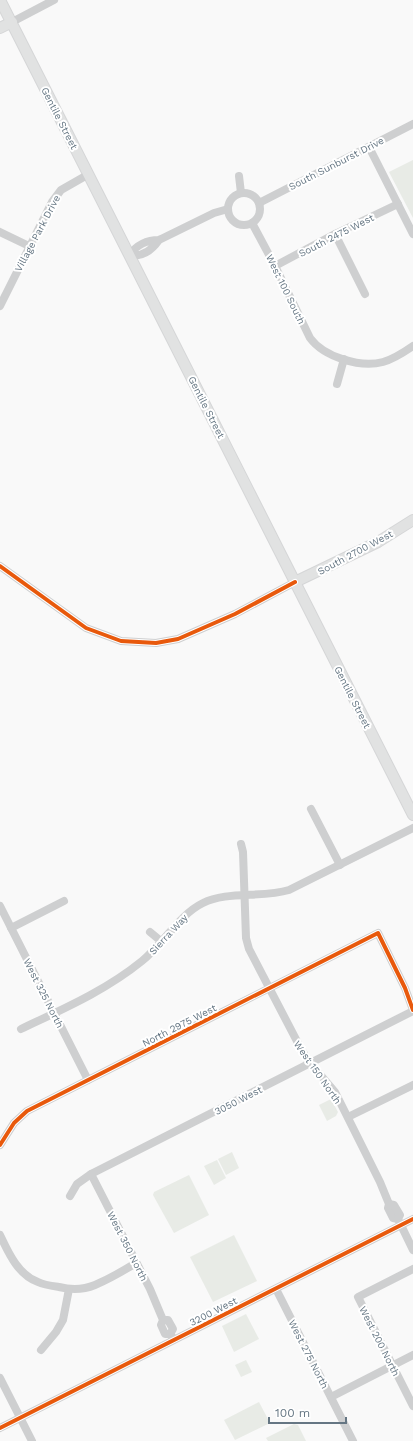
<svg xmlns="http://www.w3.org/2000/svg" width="413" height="1441" font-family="'Work Sans',sans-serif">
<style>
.green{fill:#e8ebe6}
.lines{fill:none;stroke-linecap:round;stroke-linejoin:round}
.major-casing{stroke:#d5d6d7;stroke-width:12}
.minor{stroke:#cecfd0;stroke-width:8}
.major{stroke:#e1e2e2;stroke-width:10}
.cycleway-casing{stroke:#fff;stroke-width:6}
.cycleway{stroke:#e8590c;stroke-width:4}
.labels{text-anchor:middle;stroke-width:4;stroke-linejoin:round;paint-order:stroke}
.street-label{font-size:10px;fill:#657683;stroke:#fff}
</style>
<rect width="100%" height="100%" fill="#f9f9f9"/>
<g class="green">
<polygon points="413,160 413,218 389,172"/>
<polygon points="331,1099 338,1112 336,1116 327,1121 319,1105"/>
<polygon points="232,1152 239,1168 226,1175 218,1159"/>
<polygon points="217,1160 226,1178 214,1185 204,1166"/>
<polygon points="189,1175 209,1215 174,1233 153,1195 154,1192"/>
<polygon points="234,1235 257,1281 213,1302 190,1257"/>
<polygon points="246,1314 259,1339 234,1352 222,1326"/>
<polygon points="246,1360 252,1372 241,1377 235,1365"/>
<polygon points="259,1402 270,1423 235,1440 224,1420"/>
<polygon points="294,1424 298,1425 306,1441 268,1441 266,1438"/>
</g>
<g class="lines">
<defs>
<g id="major">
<polyline points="0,0 413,815"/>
<polyline points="0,28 12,22"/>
<polyline points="295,582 378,542 413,520"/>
</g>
</defs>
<use href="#major" class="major-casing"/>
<g class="minor">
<polyline points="12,22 54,0"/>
<polyline points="369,147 413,234"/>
<polyline points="239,176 241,193"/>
<circle cx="244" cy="209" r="16"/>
<polyline points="259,203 413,124"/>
<path d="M252,223L275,266L310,338C324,357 360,368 383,362C394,359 403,353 413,346"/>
<polyline points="0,232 29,246"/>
<polyline points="335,234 365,294"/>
<path d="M159,240C152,250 142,257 130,255C136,245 147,240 159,240L214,213L228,209"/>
<polyline points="275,266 335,234 398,204"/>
<polyline points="0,306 52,202 61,190 89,174"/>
<polyline points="337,384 344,359"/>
<polyline points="0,566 86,628 121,641 156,643 178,639 235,614 295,582"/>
<polyline points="311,809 340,865"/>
<polyline points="241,844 243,852 246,938 249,949 300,1047 307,1059 335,1092 380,1182 389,1204 388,1208 393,1218 398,1219"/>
<polyline points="0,906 88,1080"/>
<polyline points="11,928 64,901"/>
<polyline points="150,932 162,942"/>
<path d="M21,1029C63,1009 105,991 142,961C163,944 180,914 203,903C226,891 262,898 289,890L413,828"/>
<polyline points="348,1117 413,1085"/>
<polyline points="0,1145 14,1123 27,1111 378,933 405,988 413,1010"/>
<polyline points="91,1174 150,1289 163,1320 161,1325 165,1334 170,1334"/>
<polyline points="70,1196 77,1184 91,1174 413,1011"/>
<polyline points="389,1204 394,1205 400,1215 398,1219 413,1250"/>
<path d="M0,1235C8,1252 18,1275 38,1282C44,1285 52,1286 59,1287C71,1290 83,1290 95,1285C109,1279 123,1271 136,1263"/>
<polyline points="413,1269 358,1297 413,1406"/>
<polyline points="276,1289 353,1441"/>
<polyline points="163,1320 168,1320 173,1329 170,1334 173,1338"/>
<polyline points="41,1350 56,1332 63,1320 69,1289"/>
<polyline points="0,1378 32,1441"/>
<polyline points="331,1397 413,1355"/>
<polyline points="0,1428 413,1219"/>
</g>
<use href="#major" class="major"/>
<defs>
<g id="cycleway">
<polyline points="0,566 86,628 121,641 156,643 178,639 235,614 295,582"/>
<polyline points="0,1145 14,1123 27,1111 378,933 405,988 413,1010"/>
<polyline points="0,1428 413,1219"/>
</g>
</defs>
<use href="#cycleway" class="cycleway-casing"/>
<use href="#cycleway" class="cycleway"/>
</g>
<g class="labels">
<g class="street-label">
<text transform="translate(60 118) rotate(63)" y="4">Gentile Street</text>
<text transform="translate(336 163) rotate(-27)" y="4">South Sunburst Drive</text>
<text transform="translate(37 233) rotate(-62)" y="4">Village Park Drive</text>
<text transform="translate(336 235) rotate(-27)" y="4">South 2475 West</text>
<text transform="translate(286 289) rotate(64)" y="4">West 100 South</text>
<text transform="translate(207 407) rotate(63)" y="4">Gentile Street</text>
<text transform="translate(355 552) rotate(-28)" y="4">South 2700 West</text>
<text transform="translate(353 697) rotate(63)" y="4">Gentile Street</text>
<text transform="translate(168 934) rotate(-47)" y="4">Sierra Way</text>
<text transform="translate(44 993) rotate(63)" y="4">West 325 North</text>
<text transform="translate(179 1025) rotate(-27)" y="4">North 2975 West</text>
<text transform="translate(318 1072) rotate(55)" y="4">West 150 North</text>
<text transform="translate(238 1100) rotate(-27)" y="4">3050 West</text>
<text transform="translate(128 1246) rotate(63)" y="4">West 350 North</text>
<text transform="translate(213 1311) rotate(-27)" y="4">3200 West</text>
<text transform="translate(380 1341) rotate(63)" y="4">West 200 North</text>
<text transform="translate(309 1354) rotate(63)" y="4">West 275 North</text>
</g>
</g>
<path d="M269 1417v6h77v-6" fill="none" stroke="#657683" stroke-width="2"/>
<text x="275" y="1417" font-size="12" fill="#657683" stroke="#ffffff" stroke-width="3" paint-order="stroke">100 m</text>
</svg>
